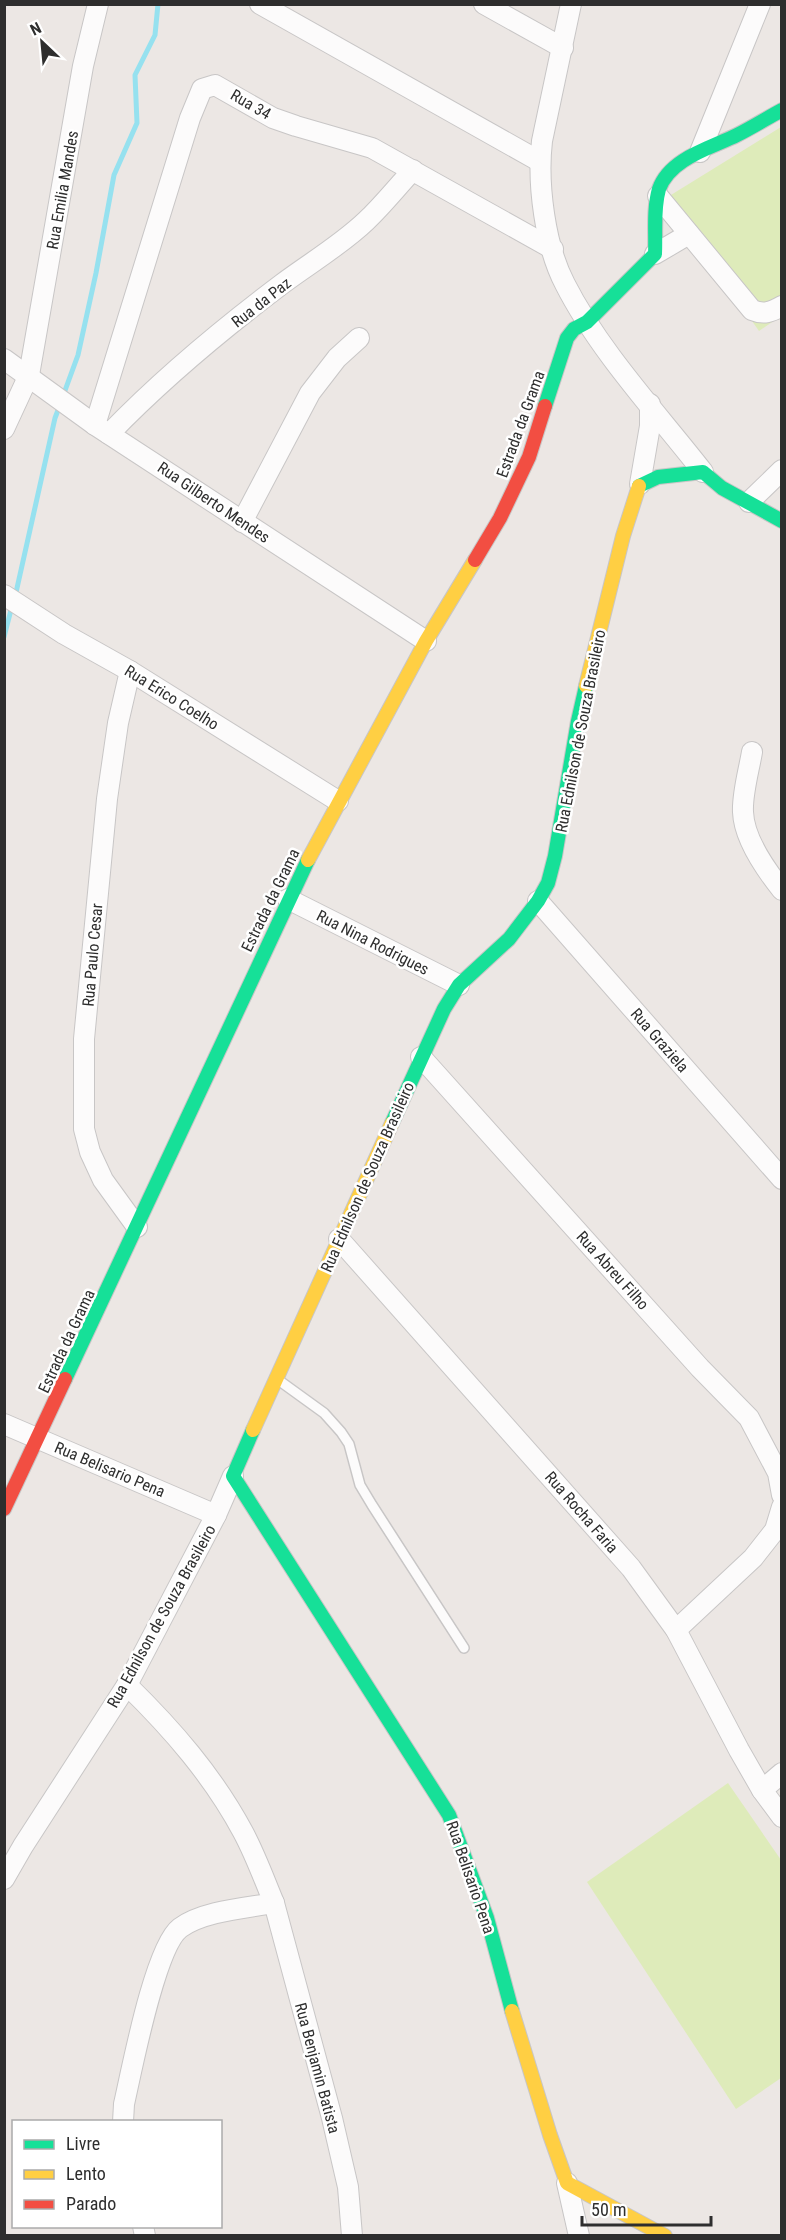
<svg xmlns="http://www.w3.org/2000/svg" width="786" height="2240" font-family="'Roboto Condensed',sans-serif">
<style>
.pitch{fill:#deebba}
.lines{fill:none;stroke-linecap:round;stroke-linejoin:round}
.stream{stroke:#96e1ef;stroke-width:5}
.lane-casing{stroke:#c8c6c6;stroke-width:12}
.street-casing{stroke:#c8c6c6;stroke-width:22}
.fast-casing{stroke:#c8c6c6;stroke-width:16}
.slow-casing{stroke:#c8c6c6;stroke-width:16}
.jam-casing{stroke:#c8c6c6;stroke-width:16}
.lane{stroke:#fcfbfb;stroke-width:9}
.street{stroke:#fcfbfb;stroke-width:20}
.fast{stroke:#16e098;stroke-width:14}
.slow{stroke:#ffcf43;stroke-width:14}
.jam{stroke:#f24e42;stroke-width:14}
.labels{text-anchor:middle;stroke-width:5;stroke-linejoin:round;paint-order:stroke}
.street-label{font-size:16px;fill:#2e2e2e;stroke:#fff}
</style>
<rect width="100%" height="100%" fill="#ece7e4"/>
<g class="pitch">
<polygon points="781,127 781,316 759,331 666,198"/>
<polygon points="728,1783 781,1860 781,2078 736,2109 587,1882"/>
</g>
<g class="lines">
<g class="stream">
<polyline points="63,396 78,355 96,273 114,175 137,123 135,75 155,35 158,4"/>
<polyline points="15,597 55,418 60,405"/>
<polyline points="4,637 12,606"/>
</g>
<defs>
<polyline id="lane" points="277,1379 324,1413 341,1432 349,1444 360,1485 372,1505 464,1648"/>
<g id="street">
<polyline points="260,4 539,161"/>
<polyline points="484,4 563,48"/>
<path d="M571,4L542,141C537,184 545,246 565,284C599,351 657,413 703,472"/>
<polyline points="700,152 760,4"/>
<path d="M658,196L752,310C764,315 771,312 782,306"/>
<polyline points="655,254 689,234"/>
<polyline points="4,359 95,425 426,641"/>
<polyline points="95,425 190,118 202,89 215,85 273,118 296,126 372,148 553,249"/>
<polyline points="4,429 29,375 83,66 98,4"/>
<path d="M109,434C162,379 221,330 282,284C310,263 341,245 366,221C383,205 397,187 413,170"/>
<polyline points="640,484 650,426 650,404"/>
<polyline points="749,502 782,470"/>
<polyline points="242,522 310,393 337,358 359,338"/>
<polyline points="4,595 64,634 130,671 338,801"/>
<polyline points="130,671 118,723 107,799 84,1039 84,1129 90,1152 103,1180 137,1227"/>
<path d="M752,752C749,770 742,794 743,812C744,839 766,870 782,890"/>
<polyline points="288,899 459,985"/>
<polyline points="538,901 782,1179"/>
<polyline points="421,1057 700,1368 749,1418 778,1473 782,1495"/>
<polyline points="339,1239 631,1568 676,1630 739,1750 762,1790 782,1817"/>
<polyline points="4,1424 216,1515"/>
<polyline points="676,1630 753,1558 775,1530 782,1507"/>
<path d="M127,1685C172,1729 213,1776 243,1832C255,1854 264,1879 274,1903L332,2118L348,2187L352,2236"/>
<polyline points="762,1790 782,1773"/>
<polyline points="4,1879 23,1846 127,1685 216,1515 233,1476"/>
<path d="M123,2122L124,2104C132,2069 155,1947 180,1928C203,1911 246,1908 274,1903"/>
<polyline points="567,2183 579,2236"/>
<polyline points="143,2226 145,2236"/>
</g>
<g id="fast">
<path d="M545,406L567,338L574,329L587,322L655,254C656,233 653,210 659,189C670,158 711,148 737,135C753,127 767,118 782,110"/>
<polyline points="639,486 658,477 703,472 722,488 782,521"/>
<polyline points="392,1123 444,1009 459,985 509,939 538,901 548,883 555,856 578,721 586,686"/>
<polyline points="65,1379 308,860"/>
<polyline points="253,1430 233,1476 449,1815 487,1918 512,2011"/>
</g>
<g id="slow">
<polyline points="586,686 623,536 639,486"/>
<polyline points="308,860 426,641 475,560"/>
<polyline points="253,1430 392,1123"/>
<polyline points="512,2011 550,2135 567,2183 665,2236"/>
</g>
<g id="jam">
<polyline points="475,560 500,518 529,457 545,406"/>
<polyline points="4,1509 65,1379"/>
</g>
</defs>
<use href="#lane" class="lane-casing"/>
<use href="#street" class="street-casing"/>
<use href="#fast" class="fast-casing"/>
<use href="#slow" class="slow-casing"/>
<use href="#jam" class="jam-casing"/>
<use href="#lane" class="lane"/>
<use href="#street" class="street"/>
<use href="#fast" class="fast"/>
<use href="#slow" class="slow"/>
<use href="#jam" class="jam"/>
</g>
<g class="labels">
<g class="street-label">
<text transform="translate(251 104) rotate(30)" y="6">Rua 34</text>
<text transform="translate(62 190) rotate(-80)" y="6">Rua Emilia Mandes</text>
<text transform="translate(261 302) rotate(-38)" y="6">Rua da Paz</text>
<text transform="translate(520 424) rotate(-70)" y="6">Estrada da Grama</text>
<text transform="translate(214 502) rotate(34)" y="6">Rua Gilberto Mendes</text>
<text transform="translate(172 697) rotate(32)" y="6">Rua Erico Coelho</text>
<text transform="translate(580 731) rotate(-79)" y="6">Rua Ednilson de Souza Brasileiro</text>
<text transform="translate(270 900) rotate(-64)" y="6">Estrada da Grama</text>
<text transform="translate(373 942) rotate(27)" y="6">Rua Nina Rodrigues</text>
<text transform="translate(92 955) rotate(-85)" y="6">Rua Paulo Cesar</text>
<text transform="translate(660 1040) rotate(49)" y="6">Rua Graziela</text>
<text transform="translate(367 1177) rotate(-66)" y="6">Rua Ednilson de Souza Brasileiro</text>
<text transform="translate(613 1270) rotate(48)" y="6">Rua Abreu Filho</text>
<text transform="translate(66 1341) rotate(-65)" y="6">Estrada da Grama</text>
<text transform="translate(110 1469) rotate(23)" y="6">Rua Belisario Pena</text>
<text transform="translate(582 1512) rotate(49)" y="6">Rua Rocha Faria</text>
<text transform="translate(161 1616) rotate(-61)" y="6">Rua Ednilson de Souza Brasileiro</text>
<text transform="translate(471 1877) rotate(71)" y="6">Rua Belisario Pena</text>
<text transform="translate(318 2068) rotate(75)" y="6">Rua Benjamin Batista</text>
</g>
</g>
<rect width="786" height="2240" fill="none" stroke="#2e2e2e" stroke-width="12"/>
<rect x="12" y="2120" width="210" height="108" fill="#ffffff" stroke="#ababab" stroke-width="1.5"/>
<rect x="24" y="2140" width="30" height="9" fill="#16e098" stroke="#ababab" stroke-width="1.5"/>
<text x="66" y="2150" font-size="18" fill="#2e2e2e">Livre</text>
<rect x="24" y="2170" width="30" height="9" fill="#ffcf43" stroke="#ababab" stroke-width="1.5"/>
<text x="66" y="2180" font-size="18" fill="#2e2e2e">Lento</text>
<rect x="24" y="2200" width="30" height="9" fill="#f24e42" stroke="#ababab" stroke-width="1.5"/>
<text x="66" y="2210" font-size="18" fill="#2e2e2e">Parado</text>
<g transform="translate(42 42) rotate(334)" stroke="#ffffff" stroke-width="4.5" paint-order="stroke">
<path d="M0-4.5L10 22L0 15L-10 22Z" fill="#2e2e2e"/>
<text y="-9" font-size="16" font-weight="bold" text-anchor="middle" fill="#2e2e2e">N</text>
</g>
<path d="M582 2216v9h129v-9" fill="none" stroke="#2e2e2e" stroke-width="3"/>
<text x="591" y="2216" font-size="18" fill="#2e2e2e" stroke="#ffffff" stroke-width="4.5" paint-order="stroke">50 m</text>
</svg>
